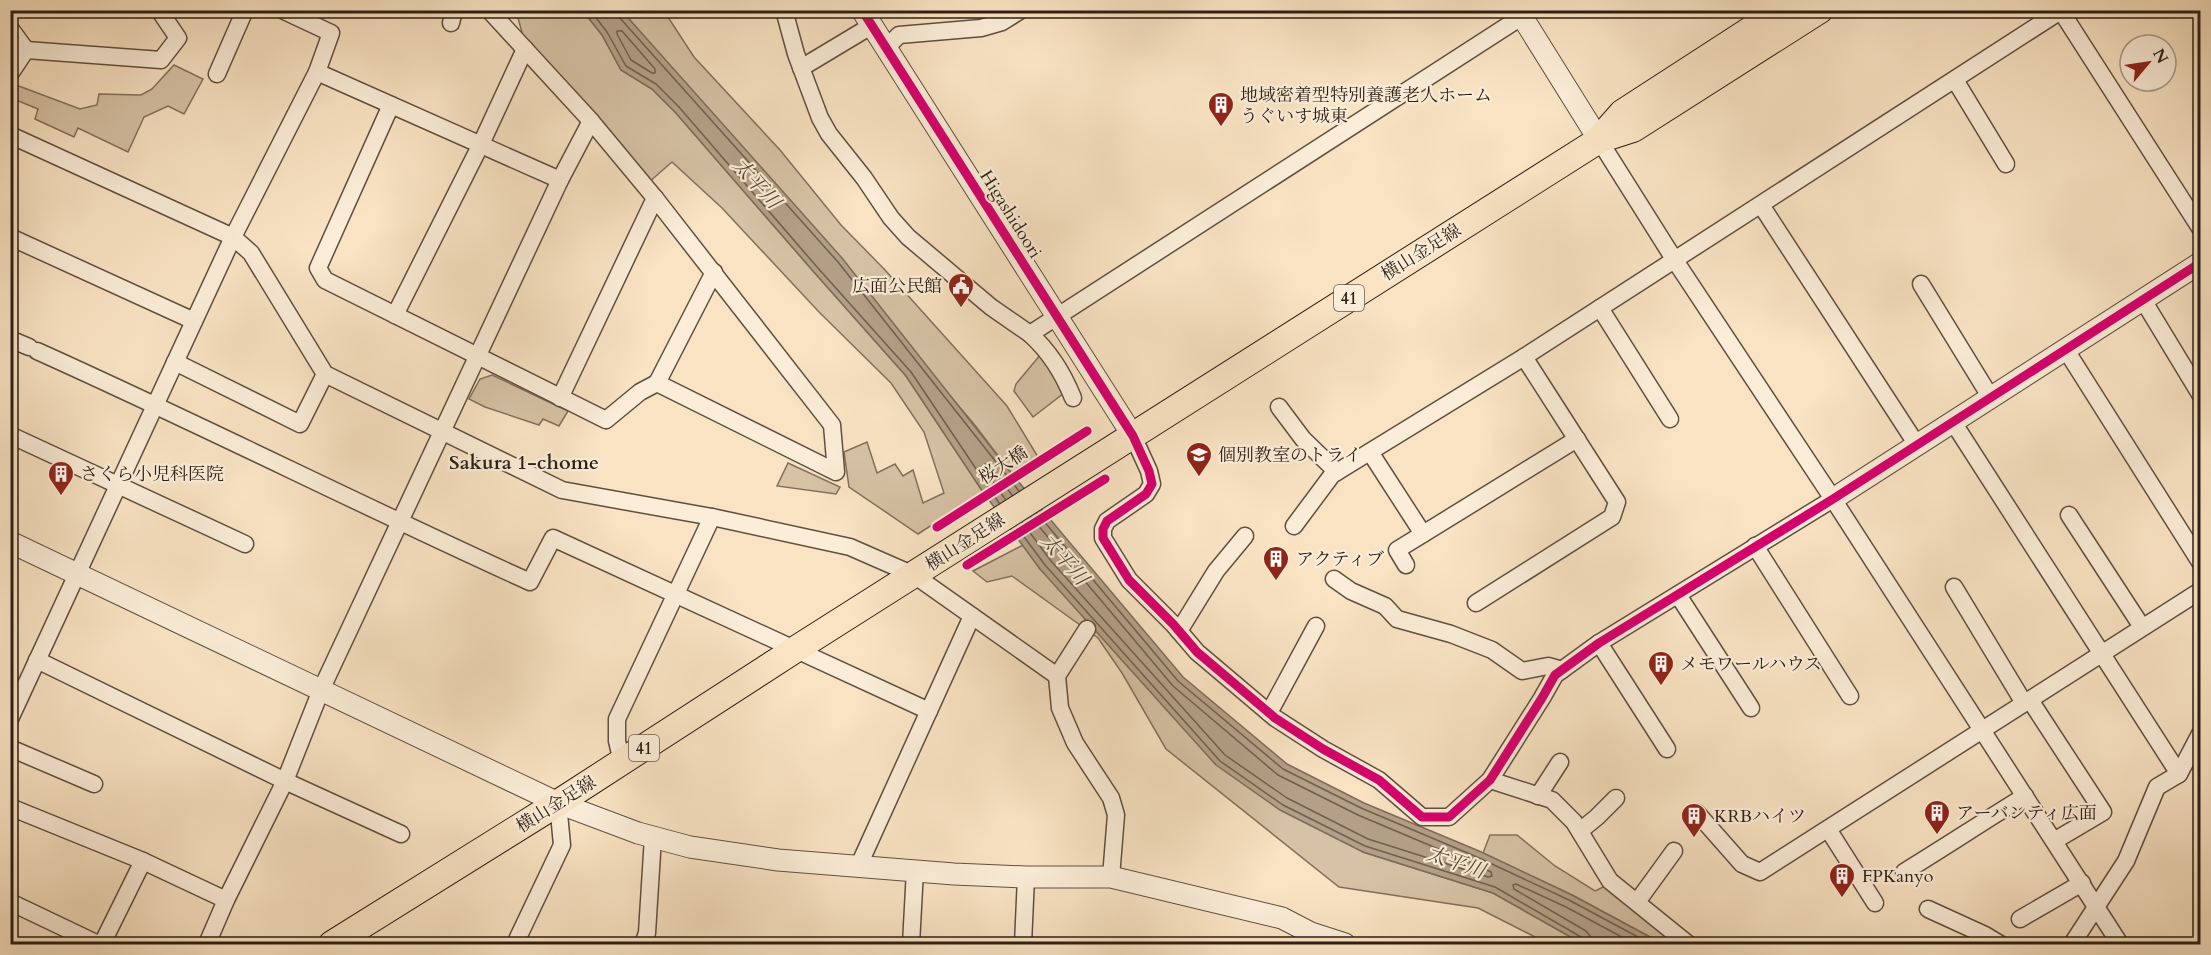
<svg xmlns="http://www.w3.org/2000/svg" width="2211" height="955" font-family="Cardo,'Noto Serif JP',serif">
<style>
.green{fill:#d6c2a5;stroke:#82705d;stroke-width:1.5}
.water{fill:#b4a088;stroke:#7e6c5a;stroke-width:1.5}
.lines{fill:none;stroke-linecap:round;stroke-linejoin:round}
.shore{stroke:#705f4e;stroke-width:1.5}
.minor-casing{stroke:#604f40;stroke-width:19}
.tertiary-casing{stroke:#604f40;stroke-width:23}
.primary-casing{stroke:#2d1e15;stroke-width:28}
.minor{stroke:#fbedd8;stroke-width:16}
.tertiary{stroke:#fbedd8;stroke-width:21}
.primary{stroke:#f9e3c3;stroke-width:26}
.cycleway-casing{stroke:#fbedd8;stroke-width:13}
.cycleway{stroke:#d6006c;stroke-width:9}
.labels{text-anchor:middle;stroke-width:4.5;stroke-linejoin:round;paint-order:stroke}
.shield{fill:#fbedd8;stroke:#6b5c50;stroke-width:1.5}
.shield-label{font-size:16px;font-weight:bold;fill:#2d1e15}
.poi-label{font-size:18px;fill:#2d1e15;stroke:#fbedd8;text-anchor:start}
.street-label{font-size:18px;fill:#2d1e15;stroke:#fbedd8}
.water-label{font-size:20px;font-style:italic;fill:#5c4c3d;stroke:#fbedd8}
.neighbourhood-label{font-size:20px;font-weight:bold;fill:#2d1e15;stroke:#fbedd8}
</style>
<rect width="100%" height="100%" fill="#f9e3c3"/>
<filter id="stains"><feTurbulence type="fractalNoise" baseFrequency=".00333" numOctaves="4"/><feColorMatrix values="0 0 0 0 .2 0 0 0 0 .09 0 0 0 0 .02 0 0 0 .5 -.17"/></filter>
<radialGradient id="worn" r=".72"><stop offset=".6" stop-color="#630" stop-opacity="0"/><stop offset="1" stop-color="#630" stop-opacity=".3"/></radialGradient>
<g class="green">
<polygon points="516,11 583,11 602,35 621,70 652,89 675,112 813,271 906,376 983,492 918,534 849,487 844,452 867,442 877,473 895,464 903,476 913,470 923,503 944,493 924,432 891,383 819,312 722,208 672,162 648,183 523,36"/>
<polygon points="622,11 664,11 694,57 780,150 841,225 885,270 1007,406 1038,457 1012,474 974,424"/>
<polygon points="174,65 203,79 184,114 168,106 144,117 128,152 78,128 74,137 35,119 38,109 11,98 11,93 16,85 80,109 97,105 99,94 141,95 152,89"/>
<polygon points="1041,354 1064,393 1033,417 1014,391 1016,384"/>
<polygon points="492,375 568,411 559,426 543,419 539,425 485,407 469,399 480,379"/>
<polygon points="788,463 840,487 836,494 777,486"/>
<polygon points="1023,545 1040,569 1363,852 1493,893 1583,944 1549,944 1478,908 1339,887 1166,749 1122,673 1098,638 1012,576 987,582 973,571"/>
<polygon points="1490,835 1517,835 1555,866 1595,891 1603,887 1611,887 1681,944 1663,944 1572,895 1483,853"/>
</g>
<polygon class="water" points="583,11 622,11 842,258 1012,474 1183,677 1287,764 1364,803 1479,851 1572,895 1663,944 1583,944 1493,893 1363,852 1280,810 1216,765 1040,569 983,492 906,376 813,271 675,112 652,89 621,70 602,35"/>
<g class="lines">
<g class="shore">
<polyline points="590,10 607,32 626,66 656,84 679,107 817,267 911,372 999,503"/>
<polyline points="618,10 619,17 838,262 1019,491"/>
<polygon points="617,31 622,31 655,69 655,73 652,73 631,60 617,34"/>
<polyline points="1005,499 984,468 985,464 989,465 1012,495"/>
<polyline points="1037,513 1178,681 1283,769 1361,808 1477,857 1569,900 1651,944"/>
<polyline points="1022,522 1051,561 1225,755 1287,798 1368,839 1488,877 1492,876 1491,872 1474,864 1358,815 1278,775 1173,686 1031,517"/>
<polyline points="1016,526 1045,565 1220,761 1283,805 1365,846 1495,887 1581,937 1584,944"/>
<polyline points="1592,944 1591,937 1586,931 1514,889 1513,885 1516,884 1566,907 1635,944"/>
</g>
<defs>
<g id="minor">
<polyline points="784,10 796,54 820,118 829,134 864,178 891,218 908,237 991,307 1030,334 1532,10"/>
<polyline points="2061,11 2200,228"/>
<polyline points="451,23 454,10"/>
<polyline points="10,28 26,50"/>
<polyline points="886,48 899,35 981,28 1002,22 1021,10"/>
<polyline points="26,50 161,60 178,38 159,10"/>
<polyline points="801,68 871,26"/>
<polyline points="317,72 560,180"/>
<polyline points="10,74 26,50"/>
<polyline points="217,74 245,10"/>
<polyline points="1955,80 2006,164"/>
<polyline points="391,105 318,268 325,280 606,420 640,392 657,383 836,472 832,425 655,198 591,121 489,10"/>
<polyline points="10,135 233,237 251,253 325,374 562,490 712,517 850,547 914,575 1057,676"/>
<polyline points="1599,140 1674,259 1833,499 2120,944"/>
<polyline points="1761,205 1917,445"/>
<polyline points="10,237 194,321"/>
<polyline points="1921,284 1991,398"/>
<polyline points="2143,300 2200,394"/>
<polyline points="1600,308 1670,419"/>
<polyline points="395,315 481,144 525,49"/>
<path d="M1030,334C1050,352 1063,373 1073,398"/>
<polyline points="10,339 29,347"/>
<polyline points="2066,350 2200,562"/>
<path d="M37,351C202,425 364,507 530,582L553,538L929,711"/>
<polyline points="175,362 300,424 325,374"/>
<polyline points="657,383 714,272"/>
<polyline points="560,398 655,198"/>
<polyline points="1279,407 1303,439 1337,472"/>
<polyline points="1953,422 2179,774"/>
<polyline points="10,435 245,544"/>
<polyline points="1133,436 1149,471 1152,484 1146,494 1107,521 1103,529 1103,538 1129,580 1173,624 1197,652 1275,718 1323,749 1379,780 1422,817 1449,817 1490,780 1542,698 1555,675 1599,643 1833,499"/>
<polyline points="1370,452 1423,534 1577,439"/>
<polyline points="2069,515 2142,627"/>
<polyline points="1294,526 1332,475 1524,357 2062,10"/>
<polyline points="1755,546 1850,696"/>
<polyline points="1406,565 1397,550 1423,534"/>
<polyline points="1334,579 1351,591 1385,606 1397,619 1451,634 1492,650 1522,671 1548,666 1562,670"/>
<polyline points="1954,587 2024,703"/>
<polyline points="1678,595 1751,708"/>
<polyline points="1476,603 1612,517 1617,502 1524,357"/>
<polyline points="1087,629 1057,676 1060,708 1075,743 1111,798 1116,815 1111,877"/>
<polyline points="1179,631 1216,571 1245,536"/>
<polyline points="1599,643 1667,749"/>
<polyline points="37,660 285,781 401,834"/>
<polyline points="2030,700 2103,812 2054,841"/>
<polyline points="1269,713 1316,626"/>
<polyline points="10,719 233,237 317,72 331,33 282,10"/>
<polyline points="10,748 94,784"/>
<polyline points="622,762 617,741 617,719 712,517"/>
<polyline points="1490,780 1552,800 1574,822 1610,881 1688,944"/>
<polyline points="1538,796 1560,762"/>
<polyline points="10,807 143,861"/>
<polyline points="1697,813 1742,864 1760,872 2200,591"/>
<polyline points="1828,829 1875,903"/>
<polyline points="1580,831 1597,817 1616,798"/>
<polyline points="859,865 972,616"/>
<path d="M1904,872C1945,847 1984,821 2025,796"/>
<polyline points="10,902 98,944"/>
<polyline points="1637,902 1674,851"/>
<polyline points="1928,909 1985,935 2000,944"/>
<polyline points="2020,919 2082,883"/>
<polyline points="102,944 143,861 226,900"/>
<polyline points="207,944 226,900 285,781 321,690 560,180 591,121"/>
<polyline points="515,944 562,845 558,803"/>
<polyline points="643,944 647,933 653,837"/>
<polyline points="911,944 915,870"/>
<polyline points="1023,944 1026,877"/>
<polyline points="2072,944 2126,861 2157,787 2179,774 2200,734"/>
</g>
<g id="tertiary">
<polyline points="862,10 1133,436"/>
<polyline points="1518,10 1599,140"/>
<polyline points="1833,499 2200,263"/>
<polyline points="10,542 558,803 638,833 690,847 778,860 954,874 1026,877 1111,877 1282,918 1311,933 1345,944"/>
</g>
<g id="primary">
<polyline points="1599,139 1622,113 1781,10"/>
<polyline points="332,944 558,803 796,649 1599,140 1633,129 1820,10"/>
</g>
</defs>
<use href="#minor" class="minor-casing"/>
<use href="#tertiary" class="tertiary-casing"/>
<use href="#primary" class="primary-casing"/>
<use href="#minor" class="minor"/>
<use href="#tertiary" class="tertiary"/>
<use href="#primary" class="primary"/>
<defs>
<g id="cycleway">
<polyline points="862,10 1133,436 1149,471 1152,484 1146,494 1107,521 1103,529 1103,538 1129,580 1173,624 1197,652 1275,718 1323,749 1379,780 1422,817 1449,817 1490,780 1542,698 1555,675 1599,643 1833,499 2200,263"/>
<polyline points="937,527 1087,431"/>
<polyline points="967,565 1105,479"/>
</g>
</defs>
<use href="#cycleway" class="cycleway-casing"/>
<use href="#cycleway" class="cycleway"/>
</g>
<defs>
<symbol id="building-pin" viewBox="-11 -11 22 30"><path d="M0 17L-7.5 6A9.5 9.5 0 1 1 7.5 6Z" fill="#8f2418" stroke="#fbedd8"/><path d="M-4-6H4V6H1V3H-1V6H-4ZM-2.5-4.3h1.7v1.8h-1.7ZM.8-4.3h1.7v1.8H.8ZM-2.5-1h1.7V.8h-1.7ZM.8-1h1.7V.8H.8Z" fill="#fff"/></symbol>
<symbol id="civic-pin" viewBox="-11 -11 22 30"><path d="M0 17L-7.5 6A9.5 9.5 0 1 1 7.5 6Z" fill="#8f2418" stroke="#fbedd8"/><path d="M-.6-6.5H3V-4.5H.6V-3L4-1V1h2V6H-6V1h2V-1L-.6-3ZM-1.2 2.5V6h2.4V2.5Z" fill="#fff"/></symbol>
<symbol id="school-pin" viewBox="-11 -11 22 30"><path d="M0 17L-7.5 6A9.5 9.5 0 1 1 7.5 6Z" fill="#8f2418" stroke="#fbedd8"/><path d="M0-5L7-2L0 1L-7-2ZM-4 1L0 2.5L4 1V4Q0 6-4 4Z" fill="#fff"/></symbol>
</defs>
<g fill-rule="evenodd">
<use href="#building-pin" x="1206" y="90" width="30" height="40"/>
<use href="#civic-pin" x="946" y="271" width="30" height="40"/>
<use href="#school-pin" x="1184" y="440" width="30" height="40"/>
<use href="#building-pin" x="46" y="459" width="30" height="40"/>
<use href="#building-pin" x="1261" y="544" width="30" height="40"/>
<use href="#building-pin" x="1646" y="649" width="30" height="40"/>
<use href="#building-pin" x="1922" y="798" width="30" height="40"/>
<use href="#building-pin" x="1679" y="801" width="30" height="40"/>
<use href="#building-pin" x="1827" y="861" width="30" height="40"/>
</g>
<g class="labels">
<g class="shield">
<rect x="1334" y="285" width="30" height="26" rx="4.5"/>
<rect x="629" y="735" width="30" height="26" rx="4.5"/>
</g>
<g class="shield-label">
<text x="1349" y="304">41</text>
<text x="644" y="754">41</text>
</g>
<g class="poi-label">
<text x="1240" y="101">地域密着型特別養護老人ホーム<tspan x="1240" dy="21">うぐいす城東</tspan></text>
<text x="942" y="292" text-anchor="end">広面公民館</text>
<text x="1218" y="461">個別教室のトライ</text>
<text x="80" y="480">さくら小児科医院</text>
<text x="1296" y="565">アクティブ</text>
<text x="1680" y="670">メモワールハウス</text>
<text x="1956" y="819">アーバンティ広面</text>
<text x="1714" y="822">KRBハイツ</text>
<text x="1862" y="882">FPKanyo</text>
</g>
<g class="street-label">
<text transform="translate(1011 214) rotate(58)" y="6">Higashidoori</text>
<text transform="translate(1421 252) rotate(-32)" y="6">横山金足線</text>
<text transform="translate(1003 465) rotate(-33)" y="6">桜大橋</text>
<text transform="translate(965 542) rotate(-33)" y="6">横山金足線</text>
<text transform="translate(556 804) rotate(-32)" y="6">横山金足線</text>
</g>
<g class="water-label">
<text transform="translate(757 183) rotate(48)" y="7">太平川</text>
<text transform="translate(1065 559) rotate(49)" y="7">太平川</text>
<text transform="translate(1456 862) rotate(19)" y="7">太平川</text>
</g>
<g class="neighbourhood-label">
<text x="524" y="469">Sakura 1-chome</text>
</g>
</g>
<rect width="2211" height="955" fill="none" stroke="#f9e3c3" stroke-width="36"/>
<rect x="12" y="12" width="2187" height="931" fill="none" stroke="#2d1e15" stroke-width="3"/>
<rect x="18" y="18" width="2175" height="919" fill="none" stroke="#2d1e15" stroke-width="1.5"/>
<g transform="translate(2148 63) rotate(61)"><circle r="28" fill="#fbedd8" stroke="#a99a8a" stroke-width="1.5"/>
<path d="M0-4.5L10 22L0 15L-10 22Z" fill="#8f2418"/>
<text y="-9" font-size="16" font-weight="bold" text-anchor="middle" fill="#2d1e15">N</text>
</g>
<rect width="100%" height="100%" filter="url(#stains)"/>
<rect width="100%" height="100%" fill="url(#worn)"/>
</svg>
